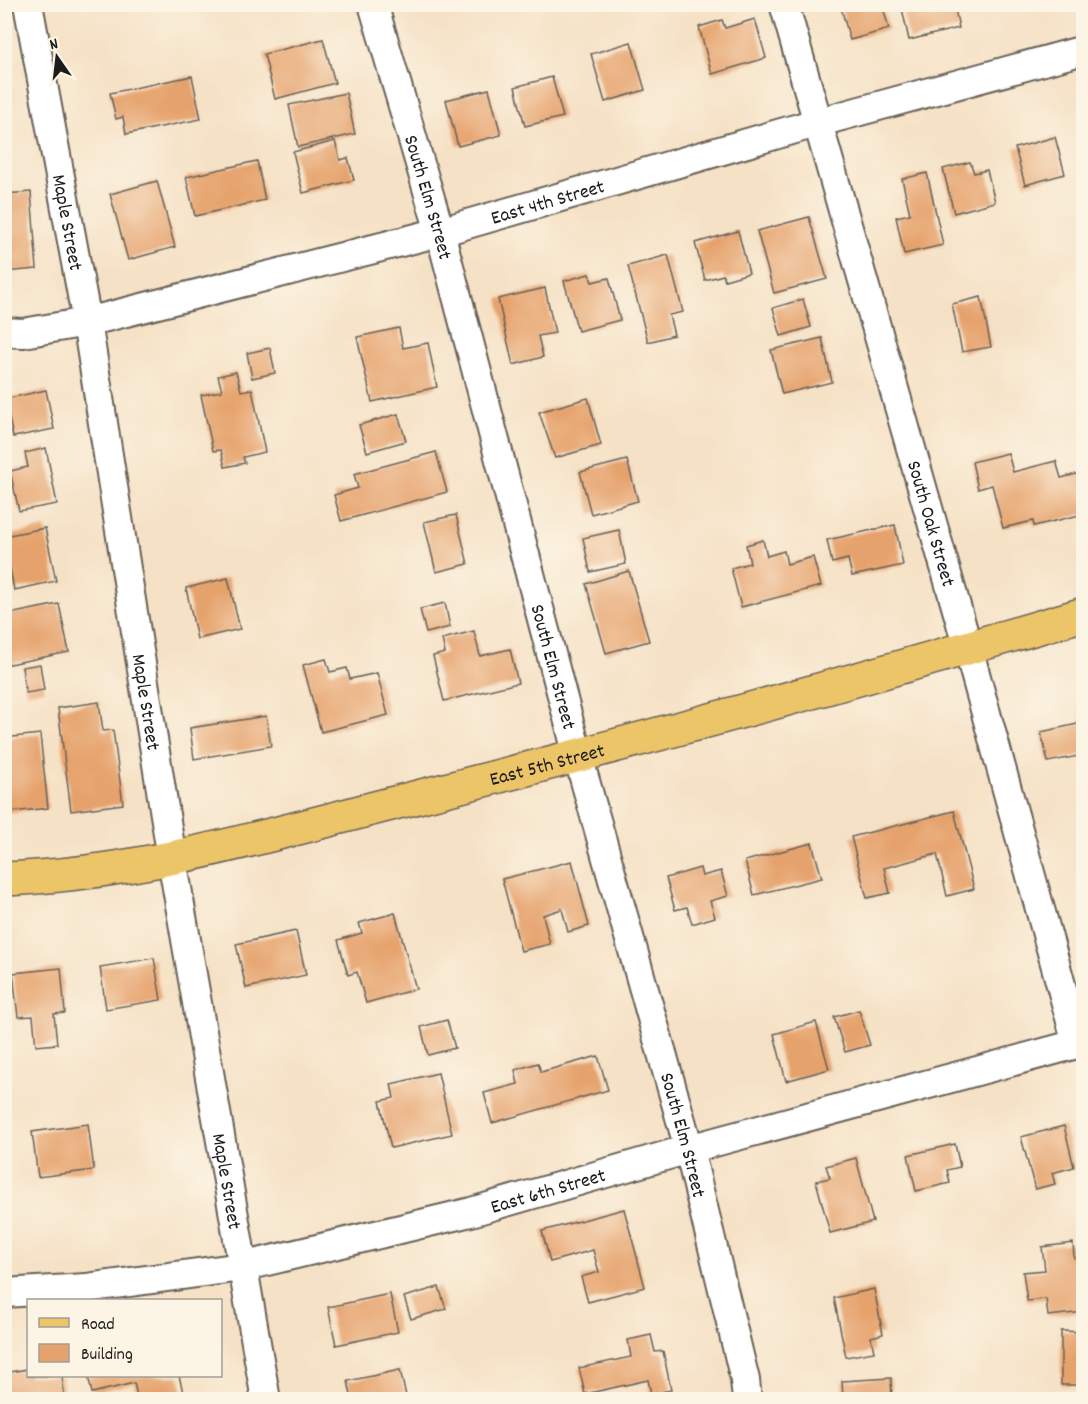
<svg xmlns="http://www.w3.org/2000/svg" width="1088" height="1404" font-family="Dekko,sans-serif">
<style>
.building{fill:#e6a26c}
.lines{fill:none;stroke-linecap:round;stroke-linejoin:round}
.minor-casing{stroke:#686157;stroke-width:32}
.major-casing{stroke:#686157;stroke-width:36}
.minor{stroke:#fff;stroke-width:28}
.major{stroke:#edc569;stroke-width:33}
.labels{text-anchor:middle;stroke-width:5;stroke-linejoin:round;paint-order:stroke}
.street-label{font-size:20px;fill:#1c1c1c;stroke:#fcf5e5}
</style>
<rect width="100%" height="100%" fill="#fcf5e5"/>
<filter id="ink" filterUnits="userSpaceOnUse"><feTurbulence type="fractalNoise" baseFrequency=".0167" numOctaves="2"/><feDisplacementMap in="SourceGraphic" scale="12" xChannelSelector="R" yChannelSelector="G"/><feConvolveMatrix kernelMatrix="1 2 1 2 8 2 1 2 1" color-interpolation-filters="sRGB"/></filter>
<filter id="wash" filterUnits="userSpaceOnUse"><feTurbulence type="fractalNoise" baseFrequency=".008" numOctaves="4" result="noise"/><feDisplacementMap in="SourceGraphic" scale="24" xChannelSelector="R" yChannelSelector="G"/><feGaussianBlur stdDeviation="1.35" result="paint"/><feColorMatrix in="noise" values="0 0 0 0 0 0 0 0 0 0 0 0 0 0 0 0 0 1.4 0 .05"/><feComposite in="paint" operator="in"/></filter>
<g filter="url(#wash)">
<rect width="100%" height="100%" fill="#f5e1c5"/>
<g id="blocks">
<g class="building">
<polygon points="840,4 882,4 889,29 850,40"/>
<polygon points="901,4 954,4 959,28 909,40"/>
<polygon points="755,19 766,58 712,74 699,27 722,20 725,28"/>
<polygon points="323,39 335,83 275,99 264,54"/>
<polygon points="631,42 645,90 605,102 591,54"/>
<polygon points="192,76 201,119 126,134 123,117 116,119 110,93"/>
<polygon points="552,77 563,117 525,126 515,87"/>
<polygon points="489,89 501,135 458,146 446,100"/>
<polygon points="346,93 355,134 298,147 289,105"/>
<polygon points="1055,137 1065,174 1025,185 1015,148"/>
<polygon points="335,141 340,160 348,158 354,180 303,193 293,152"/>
<polygon points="257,161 265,200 195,216 186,177"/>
<polygon points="970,162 974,173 987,170 995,202 954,213 943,169"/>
<polygon points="927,173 943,245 904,254 896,217 910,214 902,179"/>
<polygon points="157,181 175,247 128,260 110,194"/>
<polygon points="31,192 37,269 4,272 4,194"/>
<polygon points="809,217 827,279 774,293 757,231"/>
<polygon points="738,231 749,273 725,280 723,275 705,280 695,243"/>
<polygon points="668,255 683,312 669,315 674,335 648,342 628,266"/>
<polygon points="589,274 592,282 609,278 620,320 578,331 564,281"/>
<polygon points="545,288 555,333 538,336 543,357 513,365 498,299"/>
<polygon points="981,297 991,347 962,352 952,304"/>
<polygon points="803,299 811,327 781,336 773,308"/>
<polygon points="399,328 403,348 428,343 437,387 372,402 357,337"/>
<polygon points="822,338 832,382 782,394 771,350"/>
<polygon points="270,348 275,373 252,378 247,353"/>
<polygon points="236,372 241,391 252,389 265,452 243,457 245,463 225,467 221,450 213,451 201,395 222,391 218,376"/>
<polygon points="46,390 54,429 13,437 5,399"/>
<polygon points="588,398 601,445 555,458 539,412"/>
<polygon points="398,414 406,441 367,452 359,425"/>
<polygon points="46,448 57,504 19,511 10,471 28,467 25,453"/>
<polygon points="436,452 447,492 341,521 334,495 358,488 354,474"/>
<polygon points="1008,453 1013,472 1056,461 1061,478 1084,472 1084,514 1034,526 1033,521 1003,528 992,485 978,489 972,462"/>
<polygon points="627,460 638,501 591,514 580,472"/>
<polygon points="456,515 468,564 436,572 424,522"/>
<polygon points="895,525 903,565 852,576 848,559 832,563 827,540"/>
<polygon points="45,528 56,581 14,590 4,536"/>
<polygon points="619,530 626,564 590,572 583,538"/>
<polygon points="763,540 767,556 784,551 787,564 813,557 821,586 741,607 731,568 750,563 746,545"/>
<polygon points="629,571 649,641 606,653 586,584"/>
<polygon points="228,578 240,629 197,639 186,588"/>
<polygon points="445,603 450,627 426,633 420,609"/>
<polygon points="59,604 69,652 5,665 4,615"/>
<polygon points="474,631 480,656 510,649 518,683 444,701 433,656 445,653 442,639"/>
<polygon points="326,659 330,672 347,668 350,679 377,673 388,715 321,732 303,665"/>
<polygon points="40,664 44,690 26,693 22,667"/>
<polygon points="99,702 103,731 113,730 123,804 71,811 58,708"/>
<polygon points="1084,703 1084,755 1048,762 1041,732 1082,723 1078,705"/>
<polygon points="266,716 271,746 194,759 190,728"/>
<polygon points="40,734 48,808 4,813 4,738"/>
<polygon points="954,811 974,889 947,896 937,854 884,868 890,893 867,898 851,837"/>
<polygon points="812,843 822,878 754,895 745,861"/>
<polygon points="572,861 589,926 568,932 562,909 543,915 550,944 521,951 502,879"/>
<polygon points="700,868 702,876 721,871 728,896 710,901 715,917 692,924 687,907 675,910 666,878"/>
<polygon points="395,913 416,989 366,1003 357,972 348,975 338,940 362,933 359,923"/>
<polygon points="296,931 306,975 246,988 236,944"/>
<polygon points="154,958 161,1000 106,1009 100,967"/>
<polygon points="61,968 65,1013 54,1014 57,1044 36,1046 33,1016 18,1017 13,973"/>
<polygon points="859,1010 870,1045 845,1052 834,1017"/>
<polygon points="447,1020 455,1048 428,1055 421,1027"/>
<polygon points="816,1022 829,1069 786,1081 774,1034"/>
<polygon points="598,1056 608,1090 492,1123 484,1093 518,1084 515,1070 538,1063 541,1072"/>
<polygon points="438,1073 452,1134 391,1148 380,1101 394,1098 391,1084"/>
<polygon points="88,1124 94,1170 38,1177 32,1132"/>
<polygon points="1064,1126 1074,1167 1052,1173 1055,1184 1035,1189 1021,1137"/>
<polygon points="955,1144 960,1167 947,1170 950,1183 916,1191 908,1155"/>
<polygon points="856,1158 873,1222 830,1233 816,1181 830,1178 826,1166"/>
<polygon points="624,1209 645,1287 588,1302 581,1277 599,1272 593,1250 550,1262 542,1231"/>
<polygon points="1073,1243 1074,1258 1084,1257 1084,1312 1048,1316 1046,1299 1027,1301 1023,1272 1045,1270 1042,1247"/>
<polygon points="439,1287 446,1309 411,1319 404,1297"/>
<polygon points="874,1289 883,1334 871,1337 874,1352 846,1357 834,1298"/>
<polygon points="390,1294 398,1332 336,1345 328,1307"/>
<polygon points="1061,1331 1084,1332 1084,1385 1061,1385"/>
<polygon points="651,1335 655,1352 663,1351 671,1390 651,1394 648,1380 585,1394 579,1368 631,1357 628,1340"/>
<polygon points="28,1369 28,1376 62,1376 65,1398 4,1400 4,1373"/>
<polygon points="400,1370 407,1400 352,1400 348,1381"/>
<polygon points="88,1376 179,1376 185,1400 138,1400 134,1383 92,1393"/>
<polygon points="891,1378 892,1400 843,1400 842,1381"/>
</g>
</g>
</g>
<g filter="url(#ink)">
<use href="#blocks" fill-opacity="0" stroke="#686157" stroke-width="1.5"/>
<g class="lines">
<defs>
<g id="minor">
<path id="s1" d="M28,4L87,322L172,859L266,1400"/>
<path id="s2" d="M373,4L440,232L578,756L689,1149L745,1380L747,1400"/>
<path id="s3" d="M784,4L968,648L1077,1043"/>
<path id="s4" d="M4,332L23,333L87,322L440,232L816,123L1084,50"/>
<path id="s5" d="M4,1293L86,1288L242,1267L471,1212L689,1149L1084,1042"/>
</g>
<g id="major">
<path id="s6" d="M4,879C143,874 276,833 410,799C635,742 860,680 1084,614"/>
</g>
</defs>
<use href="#minor" class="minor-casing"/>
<use href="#major" class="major-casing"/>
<use href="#minor" class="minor"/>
<use href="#major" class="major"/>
</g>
</g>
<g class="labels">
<g class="street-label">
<text dy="7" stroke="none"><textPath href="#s2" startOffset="201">South Elm Street</textPath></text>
<text dy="7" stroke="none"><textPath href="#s4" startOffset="560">East 4th Street</textPath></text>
<text dy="7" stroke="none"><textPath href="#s1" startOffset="222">Maple Street</textPath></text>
<text dy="7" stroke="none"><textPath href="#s3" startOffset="540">South Oak Street</textPath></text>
<text dy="7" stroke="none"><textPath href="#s2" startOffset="687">South Elm Street</textPath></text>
<text dy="7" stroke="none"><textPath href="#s1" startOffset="708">Maple Street</textPath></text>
<text dy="7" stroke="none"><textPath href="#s6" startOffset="556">East 5th Street</textPath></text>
<text dy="7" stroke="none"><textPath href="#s2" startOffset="1173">South Elm Street</textPath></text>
<text dy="7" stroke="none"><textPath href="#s1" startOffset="1194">Maple Street</textPath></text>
<text dy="7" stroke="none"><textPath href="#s5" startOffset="555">East 6th Street</textPath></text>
</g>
</g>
<rect width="1088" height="1404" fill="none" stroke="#fcf5e5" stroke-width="24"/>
<rect x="27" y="1299" width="195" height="78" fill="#fcf5e5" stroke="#a29e95" stroke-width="1.5"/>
<rect x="39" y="1318" width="30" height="9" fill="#edc569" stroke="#a29e95" stroke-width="1.5"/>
<text x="81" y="1329" font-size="18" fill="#1c1c1c">Road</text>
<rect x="39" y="1344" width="30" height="18" fill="#e6a26c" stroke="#a29e95" stroke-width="1.5"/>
<text x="81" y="1359" font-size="18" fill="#1c1c1c">Building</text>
<g transform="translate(57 57) rotate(346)" stroke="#fcf5e5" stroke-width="4.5" paint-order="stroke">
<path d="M0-4.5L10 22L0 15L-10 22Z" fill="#1c1c1c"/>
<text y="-9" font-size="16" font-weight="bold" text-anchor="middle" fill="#1c1c1c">N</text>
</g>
</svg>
